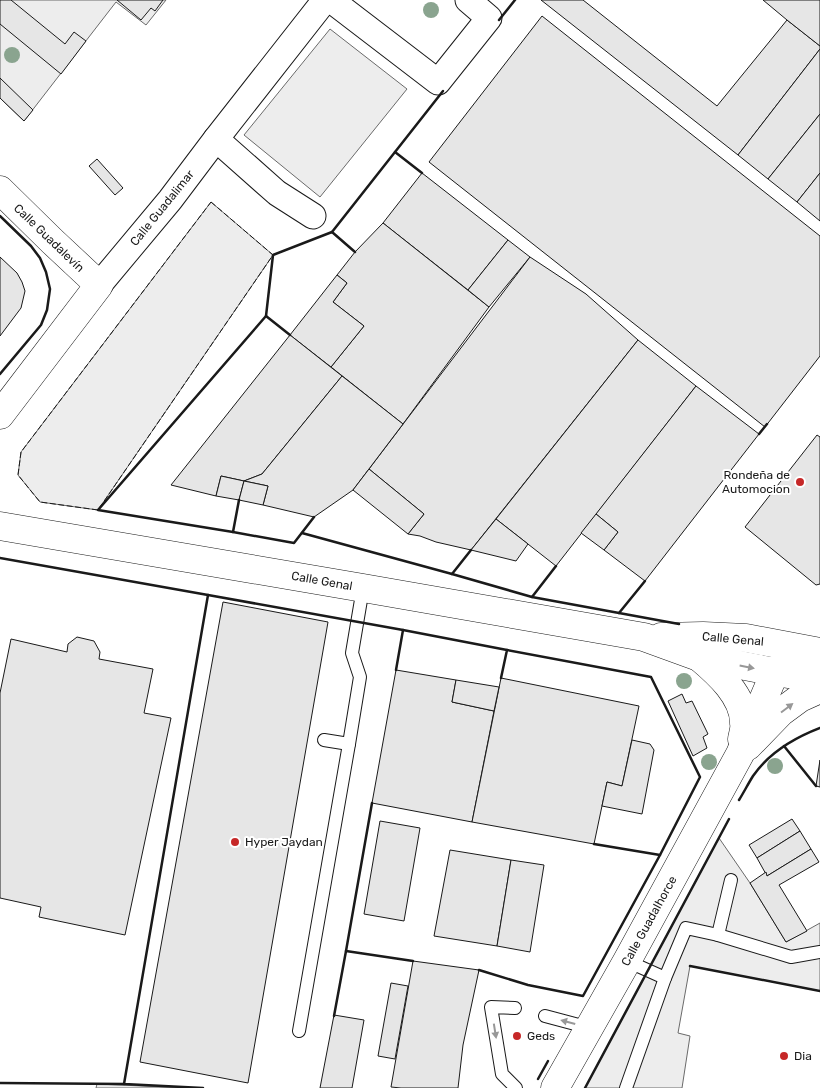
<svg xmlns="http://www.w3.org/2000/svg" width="820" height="1088" font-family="Rubik,sans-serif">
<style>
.built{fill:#ededed;stroke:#6a6a6a}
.building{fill:#e6e6e6;stroke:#1a1a1a}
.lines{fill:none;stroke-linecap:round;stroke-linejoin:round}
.lane-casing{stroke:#1a1a1a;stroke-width:14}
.street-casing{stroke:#1a1a1a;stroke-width:27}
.secondary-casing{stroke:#1a1a1a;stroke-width:29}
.lane{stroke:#fff;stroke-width:12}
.street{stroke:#fff;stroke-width:25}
.secondary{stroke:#fff;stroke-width:28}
.fence{stroke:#1a1a1a;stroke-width:1;stroke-dasharray:6 2.5;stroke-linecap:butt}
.wall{stroke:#1a1a1a;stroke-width:2.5}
.tree{fill:#8aa48f}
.oneway{fill:#989898}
.poi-dot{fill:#c62828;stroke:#fff;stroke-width:2}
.labels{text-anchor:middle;stroke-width:4;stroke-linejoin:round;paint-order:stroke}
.street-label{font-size:12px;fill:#1a1a1a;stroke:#fff}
.poi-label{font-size:12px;fill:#1a1a1a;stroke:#fff;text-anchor:start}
</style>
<rect width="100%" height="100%" fill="#fff"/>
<g class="built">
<polygon points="0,0 166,0 146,25 116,2 24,121 0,98"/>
<polygon points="330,29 407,89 320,197 244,135"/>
<polygon points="211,202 273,255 98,510 40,502 18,475 21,452"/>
<polygon points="719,838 750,883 786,942 820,923 820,991 690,966 678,1033 690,1036 682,1088 585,1088"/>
<polygon points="97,1084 187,1088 96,1088"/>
</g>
<g class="building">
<polygon points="0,0 11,0 65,44 74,32 86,41 61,74 0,24"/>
<polygon points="117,0 163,0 155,11 151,8 141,20"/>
<polygon points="541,0 583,0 717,106 787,20 820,46 820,49 738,155"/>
<polygon points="763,0 820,0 820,46 787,20"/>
<polygon points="542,16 820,236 820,356 765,427 429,162"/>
<polygon points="820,49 820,114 768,179 738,155"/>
<polygon points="0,78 33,110 24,121 0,98"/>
<polygon points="820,114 820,173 797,202 768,179"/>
<polygon points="97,159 123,188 115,195 89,166"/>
<polygon points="422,173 508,240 468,290 383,223"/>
<polygon points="820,173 820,221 797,202"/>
<polygon points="383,223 489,307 403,424 331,367 364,326 333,302 347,283 337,275 355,252"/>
<polygon points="508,240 530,257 489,307 468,290"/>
<polygon points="0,257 17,273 22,282 25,291 21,308 0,336"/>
<polygon points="530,257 586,294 638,340 471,550 436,542 420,536 408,534 424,514 369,469"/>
<polygon points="337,275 347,283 333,302 364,326 331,367 290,335"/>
<polygon points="290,335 342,376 262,474 244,481 221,476 216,496 171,485"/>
<polygon points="638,340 696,386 556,566 496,519"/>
<polygon points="342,376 403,424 353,490 314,517 263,505 268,486 244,481 262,474"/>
<polygon points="696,386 759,434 645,581 604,550 618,532 596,514"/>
<polygon points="817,435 820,437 820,584 816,585 745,527"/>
<polygon points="369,469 424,514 408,534 353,490"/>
<polygon points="221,476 244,481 239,500 216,496"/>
<polygon points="244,481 268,486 263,505 239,500"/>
<polygon points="596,514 618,532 604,550 581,533"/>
<polygon points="496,519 528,544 516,561 471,550"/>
<polygon points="223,602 328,622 248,1083 140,1062"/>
<polygon points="77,637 94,641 100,652 99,659 153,669 144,713 171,718 125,935 39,917 41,907 0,898 0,693 11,639 67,652 68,644"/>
<polygon points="396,670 456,680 452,702 494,711 472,822 372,803"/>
<polygon points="501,678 639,706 622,786 607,782 594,844 472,822"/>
<polygon points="456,680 499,687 494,711 452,702"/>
<polygon points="682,694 686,703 692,701 708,734 703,737 707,748 693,756 668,701"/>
<polygon points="632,740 650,744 654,750 642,814 602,806 607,782 622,786"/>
<polygon points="820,760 820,787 816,786"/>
<polygon points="792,819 800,831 757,858 749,845"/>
<polygon points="380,821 420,828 404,921 364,914"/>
<polygon points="800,831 811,849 767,876 757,858"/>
<polygon points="811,849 819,862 779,885 807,931 786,942 750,883 766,872 767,876"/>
<polygon points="450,850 511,860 497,946 434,936"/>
<polygon points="511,860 544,865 530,952 497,946"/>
<polygon points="413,961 479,970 463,1045 458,1088 401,1088 391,1087"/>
<polygon points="391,983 408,986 395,1059 378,1056"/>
<polygon points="334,1015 364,1020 352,1088 320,1088"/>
</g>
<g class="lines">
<defs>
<g id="lane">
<polyline points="324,740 349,744 360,677 352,653 363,588"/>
<polyline points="718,935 731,880"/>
<polyline points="627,961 665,978"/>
<polyline points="515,1008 491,1007 502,1074 516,1088"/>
<polyline points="545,1016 590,1028"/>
<polyline points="299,1031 349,744"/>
<polyline points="626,1088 665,978 686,928 718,935 791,957 820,952"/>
</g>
<g id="street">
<polyline points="331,0 438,82 489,18 468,0"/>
<polyline points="216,139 277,193 313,216"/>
<polyline points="99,285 170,200 216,139 325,0"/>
</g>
<g id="secondary">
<polyline points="0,190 52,241 99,285 0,415"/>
<polyline points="0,526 363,588 644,637 699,657 775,672 820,679"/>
<polyline points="661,637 703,636 746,638 820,652"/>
<path d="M699,657C718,673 744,696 744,723C745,728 743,734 742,739"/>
<polyline points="748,746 781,712 800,698 820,689"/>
<polyline points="555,1088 627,961 740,754 775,672 789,661"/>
</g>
</defs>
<use href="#lane" class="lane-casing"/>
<use href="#street" class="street-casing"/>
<use href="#secondary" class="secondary-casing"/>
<use href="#lane" class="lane"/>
<use href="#street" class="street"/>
<use href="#secondary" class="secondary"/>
<polygon class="fence" points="211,202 273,255 98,510 40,502 18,475 21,452"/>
<g class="wall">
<polyline points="499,20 515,0"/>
<polyline points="395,152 443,91"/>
<polyline points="0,216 31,246 40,258 46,272 50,289 47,310 41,325 0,374"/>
<polyline points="332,232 395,152 422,173"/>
<polyline points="290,335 266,316 273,255 332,232 355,252"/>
<polyline points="759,434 767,424"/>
<polyline points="239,500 233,532 98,510 266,316"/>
<polyline points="233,532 294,543 314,517"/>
<polyline points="302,533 452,574 471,550"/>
<polyline points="0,558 208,595"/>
<polyline points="452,574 532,597 556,566"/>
<polyline points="645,581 619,613 679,624"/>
<polyline points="532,597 619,613"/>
<polyline points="507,650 651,677 700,777 660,855"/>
<polyline points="396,670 403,630 507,650 501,678"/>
<polyline points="784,746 816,786"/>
<path d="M739,800C744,792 748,784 753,776C769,753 794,738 820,728"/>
<polyline points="346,951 372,803"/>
<polyline points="690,966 820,991"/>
<polyline points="479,970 528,985 583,996 660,855 594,844"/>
<polyline points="334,1016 346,951 413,961"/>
<polyline points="538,1079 548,1061"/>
<polyline points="0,1083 124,1084"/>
<polyline points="203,1088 124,1084 208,595 403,630"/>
<polyline points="585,1088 729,819"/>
</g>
</g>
<g class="tree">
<circle cx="431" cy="10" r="8"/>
<circle cx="12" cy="55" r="8"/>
<circle cx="684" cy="681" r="8"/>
<circle cx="709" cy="762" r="8"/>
<circle cx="775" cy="766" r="8"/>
</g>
<defs><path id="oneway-solid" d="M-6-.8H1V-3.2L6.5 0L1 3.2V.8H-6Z" transform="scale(1.25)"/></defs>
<g class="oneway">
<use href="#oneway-solid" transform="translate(747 667) rotate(11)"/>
<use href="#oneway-solid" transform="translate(787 708) rotate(-37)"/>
<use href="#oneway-solid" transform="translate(568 1022) rotate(-165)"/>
<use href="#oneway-solid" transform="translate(495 1031) rotate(81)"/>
</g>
<g class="poi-dot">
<circle cx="800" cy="482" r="5"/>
<circle cx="235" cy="842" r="5"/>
<circle cx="517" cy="1036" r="5"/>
<circle cx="784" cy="1056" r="5"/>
</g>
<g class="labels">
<g class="street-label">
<text transform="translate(162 208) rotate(-51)" y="4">Calle Guadalimar</text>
<text transform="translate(49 238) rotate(44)" y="4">Calle Guadalevín</text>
<text transform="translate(322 581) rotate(10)" y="4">Calle Genal</text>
<text transform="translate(733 639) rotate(5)" y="4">Calle Genal</text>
<text transform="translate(649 921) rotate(-61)" y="4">Calle Guadalhorce</text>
</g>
<g class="poi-label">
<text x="790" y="479" text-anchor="end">Rondeña de<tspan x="790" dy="14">Automocion</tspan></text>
<text x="245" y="846">Hyper Jaydan</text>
<text x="527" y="1040">Geds</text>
<text x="794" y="1060">Dia</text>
</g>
</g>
</svg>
